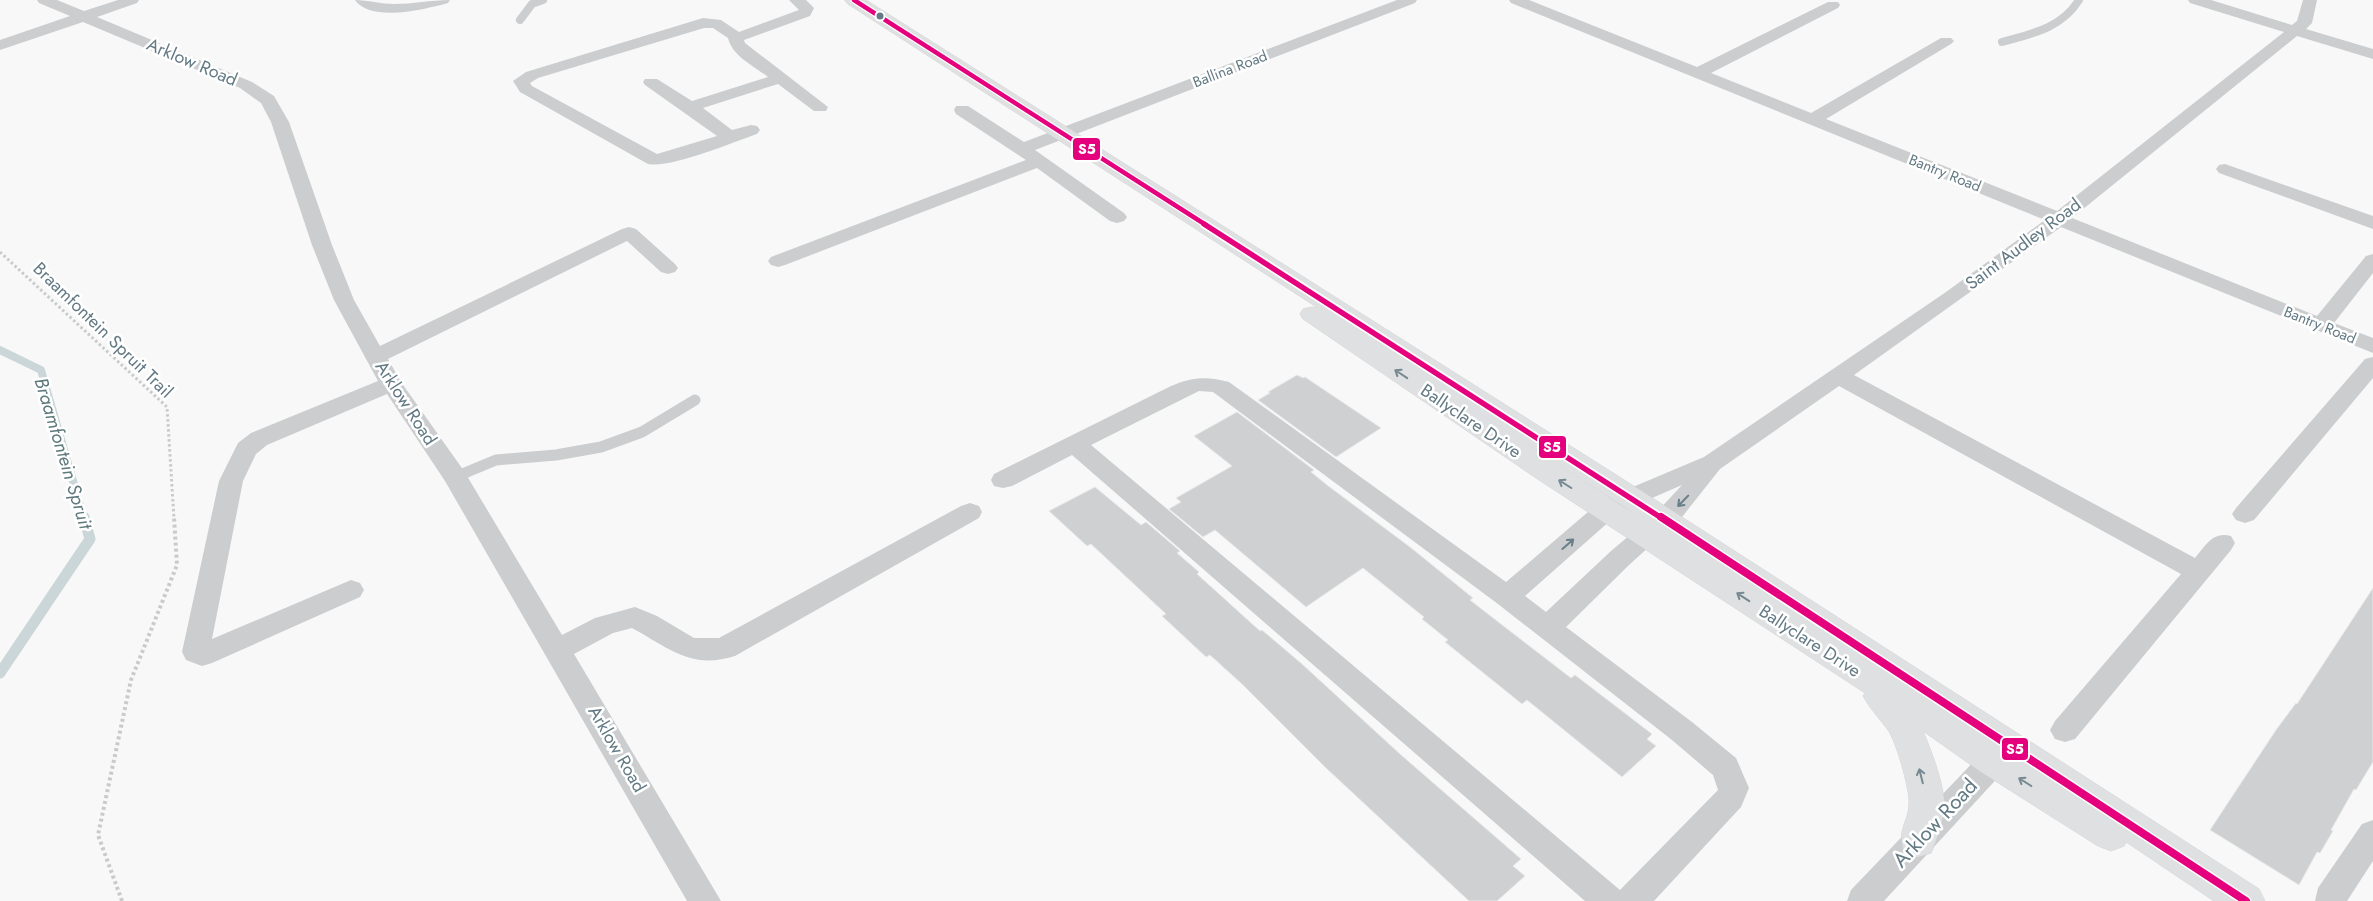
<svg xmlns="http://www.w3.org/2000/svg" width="2373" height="901" font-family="Jost,sans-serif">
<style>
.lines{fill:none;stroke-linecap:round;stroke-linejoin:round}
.stream-far1{stroke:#cad6d7;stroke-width:8}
.stream{stroke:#cad6d7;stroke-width:11}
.building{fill:#ced0d1;stroke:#e8e8e8}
.secondary-casing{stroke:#d4d5d6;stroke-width:1}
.path-far1{stroke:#c9cbcb;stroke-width:3;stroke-dasharray:2.5 2.5;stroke-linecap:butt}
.path{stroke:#c9cbcb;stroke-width:4;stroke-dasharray:3 3;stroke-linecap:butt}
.lane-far1{stroke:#cbcdce;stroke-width:8}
.lane{stroke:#cbcdce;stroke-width:11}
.street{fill:#cbcdce;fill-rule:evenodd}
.secondary{fill:#dfe0e1;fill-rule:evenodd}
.bus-1-far2-casing{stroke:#fff;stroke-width:7}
.bus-1-far1-casing{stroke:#fff;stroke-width:9}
.bus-1-casing{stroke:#fff;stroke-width:11}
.bus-1-far2{stroke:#e5007d;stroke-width:4.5}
.bus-1-far1{stroke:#e5007d;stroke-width:5.5}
.bus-1{stroke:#e5007d;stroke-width:8}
.oneway{stroke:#768992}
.oneway2{stroke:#687e88}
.bus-dot{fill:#637a84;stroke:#fff;stroke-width:2}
.labels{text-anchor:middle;stroke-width:5;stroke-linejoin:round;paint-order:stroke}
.far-street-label{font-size:15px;fill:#637a84;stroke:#fff}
.street-label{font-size:18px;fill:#637a84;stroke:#fff}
.water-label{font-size:19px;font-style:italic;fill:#5e7a7d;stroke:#fff}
.near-street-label{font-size:21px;fill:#637a84;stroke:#fff}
.line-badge{stroke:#fff;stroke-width:2}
.badge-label{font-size:14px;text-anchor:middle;font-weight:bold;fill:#fff}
</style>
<rect width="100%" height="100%" fill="#f8f8f8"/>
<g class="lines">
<polyline class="stream-far1" points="0,350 41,370 84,519"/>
<polyline class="stream" points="0,673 90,539 84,517"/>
</g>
<g class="building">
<polygon points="1297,375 1303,378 1305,377 1381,428 1336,457 1258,400 1270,393 1268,392"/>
<polygon points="1237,412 1314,470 1311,472 1327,485 1410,547 1473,598 1470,600 1497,621 1571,678 1575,675 1652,734 1647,739 1656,746 1622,777 1527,700 1522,704 1445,642 1448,640 1422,619 1424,617 1363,568 1306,607 1215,530 1203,537 1169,509 1181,502 1176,498 1232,466 1194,436"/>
<polygon points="1095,487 1141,525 1146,522 1180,551 1177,553 1199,572 1197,574 1260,631 1262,630 1302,664 1400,754 1521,859 1513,866 1525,876 1497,901 1469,901 1326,768 1243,685 1210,655 1206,657 1162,616 1166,614 1091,544 1087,546 1049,511"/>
<polygon points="2373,588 2373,762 2356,790 2354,789 2331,830 2333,831 2320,853 2317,852 2299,885 2210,830 2276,730 2296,703 2297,704"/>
</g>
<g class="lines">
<defs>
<path id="secondary" d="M845,0H866L1640,490L2259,889L2265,901H2214L2126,842L2124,846L2111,851L2098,846L1981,772L1923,731C1932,753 1941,776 1944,799C1946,812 1937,840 1931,853L1918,857L1905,853C1895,830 1910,821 1909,801C1909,787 1896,741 1888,730C1880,719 1870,709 1863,696L1865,693L1539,480L1303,319L1300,314L1303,309L1312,307L1318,308L848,4ZM1416,372L1620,504L1639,517Z"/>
</defs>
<use href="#secondary" class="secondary-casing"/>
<polyline class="path-far1" points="0,252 167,407 174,519"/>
<polyline class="path" points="122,901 98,835 131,680 177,565 174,517"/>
<g class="lane-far1">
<polyline points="520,20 532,4 543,0"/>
<path d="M2002,42C2031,34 2062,28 2079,0"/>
</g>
<polyline class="lane" points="455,477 496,460 556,455 601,447 642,432 695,400"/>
<g class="street">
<path d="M37,0H57L84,11L118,0H139L137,3L97,17L252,82L274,96L289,122L332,245L354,300L380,346L622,229L629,227L636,229L675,264L678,268L675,272L668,274L661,272L627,241L388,359L401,382L464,471L562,635L595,618L635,607L657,616L694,638H719L961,506L970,503L979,506L982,512L979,518L735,656C691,670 669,648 632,628L613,633L574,654L721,901H687L445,481L387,394L267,445L256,454L243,481L212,639L351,580L360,583L364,590L360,597L212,663L202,666L186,660L182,652L219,481L238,443L251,433L378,381L334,300L312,245L271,122L261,103L240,88L83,22L0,50V40L70,16L39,3Z"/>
<path d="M355,0C368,0 381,4 394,4C413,4 431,0 450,0L448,3C426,9 371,23 355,0Z"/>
<path d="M789,0H806L814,8L810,16L744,40L745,43L828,107L826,111H814L778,84L703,108L732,130L751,125L757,126L760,130L757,134C734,142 669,169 648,164L520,92L513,81L526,72L703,18L721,20L739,32L799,10ZM704,28H713L728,38C732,56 754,66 768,77L692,101L657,79H645L643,82L645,85L717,136L657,154L532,86L530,83L538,78Z"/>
<polygon points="1397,0 1417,0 1415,3 1035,150 1124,213 1127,217 1124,221 1117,223 1110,221 1037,168 785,265 778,267 771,265 768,261 771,257 1026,160 956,114 954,110 956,106 968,106 1024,142"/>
<path d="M1509,0H1529L1697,67L1828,2H1838L1840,5L1838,8L1711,73L1811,113L1941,38H1951L1954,41L1951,44L1826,119L2057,211L2284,32L2190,3L2188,0H2211L2292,25L2297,21L2303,0H2317L2312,23L2306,29L2373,49V59L2297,36L2072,218L2317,316L2366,256L2373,254V273L2334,323L2373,338V353L2061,227L1854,375L2195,558C2206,545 2213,531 2231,536L2235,543L2231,550L2075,739L2065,742L2055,739L2050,730L2055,721L2181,574L1839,386L1720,469L1682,517L1629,565L1566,627L1692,722L1736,758L1749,788L1741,807L1654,901H1585L1072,455L1012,486L1003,488L994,486L991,480L994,474L1171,386C1192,377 1207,376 1229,382L1506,582L1602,500L1704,457L1946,292L2045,220L1511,3ZM1199,391L1213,392L1498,604L1672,740L1713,775L1718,790L1620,890L1091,445ZM1682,485L1656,513L1611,551L1546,612L1525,596L1620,512Z"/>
<polygon points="2225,164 2373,216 2373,229 2219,173 2216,169 2219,165"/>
<polygon points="2373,357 2373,378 2254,520 2245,523 2236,520 2232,514 2236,508 2365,359"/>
<polygon points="2002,737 2013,740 2017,749 2004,771 1884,901 1847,901 1851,890 1982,753 1991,740"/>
<polygon points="2373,820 2373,861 2347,901 2315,901 2318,888 2362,824"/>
</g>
<use href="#secondary" class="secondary"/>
<defs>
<polyline id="bus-1-far2" points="854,0 1206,225"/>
<polyline id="bus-1-far1" points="1204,224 1663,519"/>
<polyline id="bus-1" points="1661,517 2246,901"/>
</defs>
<use href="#bus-1-far2" class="bus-1-far2-casing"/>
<use href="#bus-1-far1" class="bus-1-far1-casing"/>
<use href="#bus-1" class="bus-1-casing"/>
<use href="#bus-1-far2" class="bus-1-far2"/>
<use href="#bus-1-far1" class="bus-1-far1"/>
<use href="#bus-1" class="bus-1"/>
</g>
<defs><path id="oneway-shaft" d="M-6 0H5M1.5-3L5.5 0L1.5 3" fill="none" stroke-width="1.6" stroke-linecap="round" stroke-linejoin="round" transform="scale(1.25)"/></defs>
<g class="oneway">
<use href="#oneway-shaft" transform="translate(1401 374) rotate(-146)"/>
<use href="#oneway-shaft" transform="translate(1565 484) rotate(-148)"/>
<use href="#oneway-shaft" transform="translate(1743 597) rotate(-147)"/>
<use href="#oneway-shaft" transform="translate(1921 776) rotate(-104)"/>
<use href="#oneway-shaft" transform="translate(2025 782) rotate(-148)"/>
</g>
<g class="oneway2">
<use href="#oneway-shaft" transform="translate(1683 501) rotate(134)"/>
<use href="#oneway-shaft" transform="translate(1568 544) rotate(-41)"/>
</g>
<circle class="bus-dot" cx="880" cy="16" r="4.5"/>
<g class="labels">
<g class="far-street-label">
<text transform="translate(1230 69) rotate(-21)" y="5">Ballina Road</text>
<text transform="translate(1945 173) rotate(22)" y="5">Bantry Road</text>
<text transform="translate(2320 325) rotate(22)" y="5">Bantry Road</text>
</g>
<g class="street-label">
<text transform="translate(192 62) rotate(23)" y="6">Arklow Road</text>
<text transform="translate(2023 244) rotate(-37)" y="6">Saint Audley Road</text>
<text transform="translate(103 330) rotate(44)" y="6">Braamfontein Spruit Trail</text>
<text transform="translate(406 403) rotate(57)" y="6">Arklow Road</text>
<text transform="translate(1471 421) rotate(34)" y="6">Ballyclare Drive</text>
<text transform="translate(1810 641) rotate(33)" y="6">Ballyclare Drive</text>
<text transform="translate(617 749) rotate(60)" y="6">Arklow Road</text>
</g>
<g class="water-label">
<text transform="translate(64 453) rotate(73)" y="7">Braamfontein Spruit</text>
</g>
<g class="near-street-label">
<text transform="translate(1935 823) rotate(-47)" y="7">Arklow Road</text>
</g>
</g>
<g class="line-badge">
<rect x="1072" y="137" width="29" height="24" rx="5" fill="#e5007d"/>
<rect x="1538" y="435" width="29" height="24" rx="5" fill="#e5007d"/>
<rect x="2001" y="737" width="28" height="24" rx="5" fill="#e5007d"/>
</g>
<g class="badge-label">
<text x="1087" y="154">S5</text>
<text x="1552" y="452">S5</text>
<text x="2015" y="754">S5</text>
</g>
</svg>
